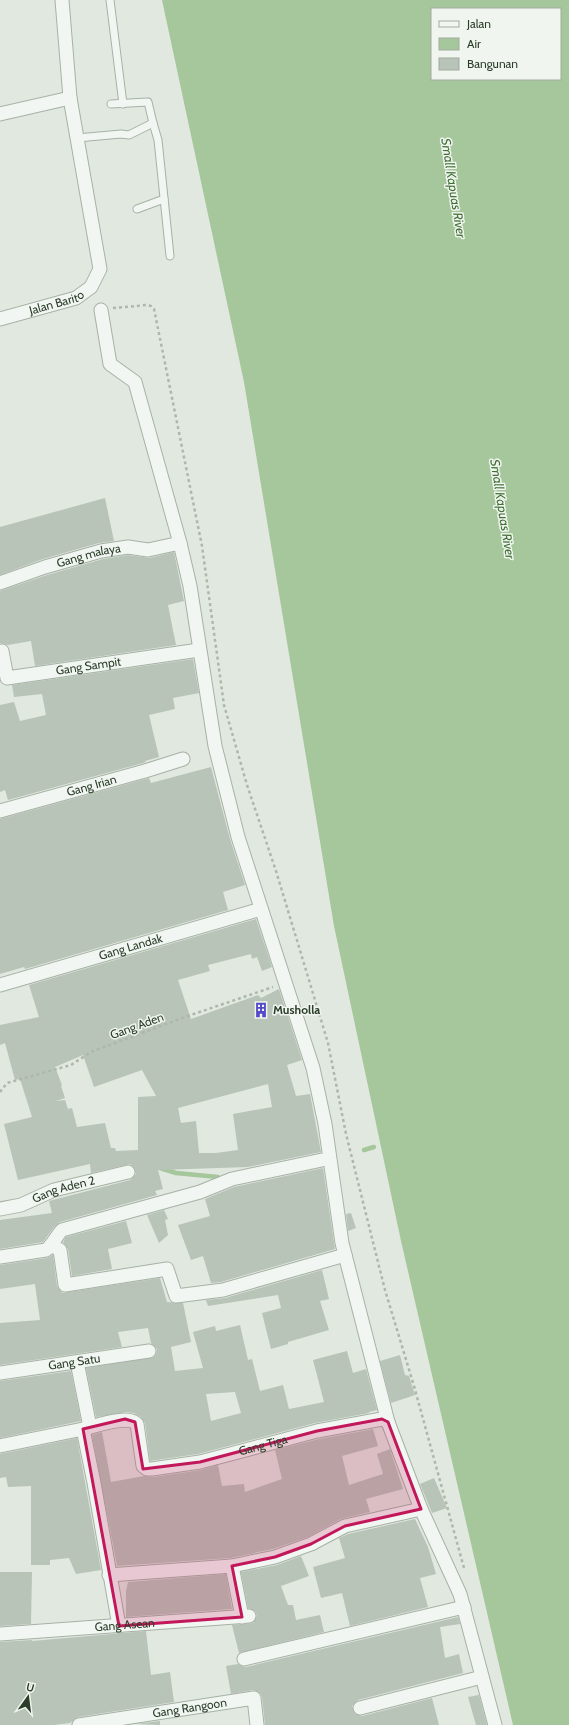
<svg xmlns="http://www.w3.org/2000/svg" width="569" height="1725" font-family="Cabin,sans-serif">
<style>
.water{fill:#a6c69c;fill-rule:evenodd}
.lines{fill:none;stroke-linecap:round;stroke-linejoin:round}
.stream{stroke:#a6c69c;stroke-width:4.5}
.building{fill:#b8c4b7;fill-rule:evenodd}
.service-casing{stroke:#a6b2a5;stroke-width:9}
.minor-casing{stroke:#a6b2a5;stroke-width:15}
.path{stroke:#aeb7ae;stroke-width:2.5;stroke-dasharray:3 3;stroke-linecap:butt}
.service{stroke:#f2f6f2;stroke-width:7}
.minor{stroke:#f2f6f2;stroke-width:13}
.marked{fill:#c2185b;fill-opacity:0.2;stroke:#c2185b;stroke-width:3;stroke-linejoin:round}
.labels{text-anchor:middle;stroke-width:3;stroke-linejoin:round;paint-order:stroke}
.street-label{font-size:12px;fill:#2b3e29;stroke:#f0f5ef}
.poi-label{font-size:12px;font-weight:bold;fill:#2b3e29;stroke:#f0f5ef;text-anchor:start}
.water-label{font-size:13px;font-style:italic;fill:#417035;stroke:#f0f5ef}
</style>
<rect width="100%" height="100%" fill="#e0e8df"/>
<path class="water" d="M162,0H569V1725H513L401,1241L334,926L244,382ZM432,9H560V79H432Z"/>
<g class="lines">
<g class="stream">
<polyline points="364,1150 374,1147"/>
<polyline points="160,1168 176,1173 218,1177"/>
</g>
</g>
<g class="building">
<polygon points="105,498 114,541 99,543 43,559 0,575 0,527"/>
<polygon points="174,552 184,601 168,605 176,645 35,666 31,641 8,645 0,643 0,591 47,575 103,559 128,555 149,558"/>
<polygon points="193,659 199,693 173,698 175,709 149,715 159,757 145,761 146,762 143,763 8,800 5,790 0,792 0,705 14,702 20,721 46,715 42,694 14,697 12,685"/>
<polygon points="211,767 230,839 245,885 223,892 228,910 25,969 24,967 0,974 0,819 149,778 151,783"/>
<path d="M256,919L272,967L262,971L257,957L252,959L251,954L208,965L210,971L178,980L191,1019L258,995L261,998L279,989L302,1060L287,1065L296,1096L310,1094L321,1152L248,1167L158,1170L163,1189L155,1191L157,1195L60,1222L54,1227L43,1242L0,1249V1220L52,1213L49,1201L130,1180L136,1174L134,1167L130,1164L91,1173L90,1164L18,1180L4,1124L32,1117L20,1079L15,1080L5,1043L0,1045V1025L39,1017L29,985ZM83,1055L94,1087L142,1070L156,1096L138,1097V1150L116,1151L115,1148H111L105,1123L77,1127L72,1108L68,1109L65,1100L56,1101L65,1098L61,1086L62,1085L55,1067ZM268,1084L272,1107L233,1114L238,1150L216,1153H199L196,1121L181,1123L178,1108Z"/>
<polygon points="323,1168 335,1249 221,1282 211,1283 203,1256 191,1260 178,1225 210,1216 205,1199 234,1187"/>
<polygon points="164,1210 168,1219 165,1220 168,1235 159,1243 147,1215"/>
<polygon points="351,1213 356,1228 348,1231 346,1214"/>
<polygon points="126,1221 132,1243 108,1249 112,1269 72,1276 68,1249 63,1242 66,1237"/>
<path d="M53,1255L57,1286L62,1293L160,1278L167,1302L183,1303L191,1342L171,1347L175,1371L203,1368L193,1332L215,1326L216,1331L240,1325L248,1360L252,1359L260,1391L283,1385L289,1409L324,1402L313,1360L347,1351L353,1373L366,1369L377,1410L369,1412V1413L315,1423L198,1454L150,1461L145,1423L141,1417L134,1413L126,1412L96,1417L86,1368L154,1357L156,1354L157,1349L151,1343L148,1328L118,1332L122,1347L0,1365V1323L40,1320L35,1284L0,1289V1265L47,1258ZM235,1392L241,1413L211,1421L206,1394Z"/>
<polygon points="322,1270 329,1299 320,1301 329,1330 288,1342 288,1344 271,1349 262,1313 281,1308 278,1295 208,1306 206,1300 225,1298"/>
<polygon points="400,1355 405,1375 409,1376 415,1395 391,1403 380,1361"/>
<polygon points="71,1371 81,1421 0,1438 0,1381"/>
<polygon points="373,1429 378,1446 342,1456 349,1485 383,1474 377,1454 390,1449 403,1489 366,1499 370,1512 341,1519 308,1537 273,1549 231,1558 117,1566 92,1435 102,1432 111,1482 144,1476 153,1477 201,1470 218,1465 222,1486 244,1484 245,1492 282,1479 275,1450 319,1439"/>
<polygon points="77,1438 101,1570 76,1574 69,1558 50,1560 50,1565 31,1565 31,1486 8,1487 6,1477 0,1478 0,1454"/>
<polygon points="434,1478 447,1508 432,1513 420,1484"/>
<polygon points="415,1519 428,1547 436,1574 420,1578 428,1607 350,1626 342,1593 321,1598 313,1567 345,1558 339,1538 348,1534"/>
<polygon points="301,1556 309,1576 281,1586 288,1605 293,1605 296,1620 320,1615 324,1632 239,1653 232,1625 253,1623 257,1616 255,1611 248,1608 241,1572 277,1565"/>
<polygon points="0,1572 32,1572 31,1624 0,1626"/>
<polygon points="226,1574 232,1609 126,1617 126,1591 128,1582"/>
<polygon points="458,1617 460,1624 440,1627 445,1658 459,1654 463,1673 358,1700 352,1706 355,1714 362,1716 432,1698 439,1725 265,1725 262,1697 260,1693 253,1690 231,1694 226,1666 238,1664 241,1666 246,1667"/>
<polygon points="146,1631 151,1675 170,1672 174,1702 78,1717 70,1723 54,1725 0,1725 0,1642 32,1640 32,1641"/>
<polygon points="479,1695 487,1725 476,1725 468,1697"/>
<polygon points="160,1721 160,1725 136,1724"/>
</g>
<g class="lines">
<defs>
<g id="service">
<polyline points="110,0 123,104"/>
<polyline points="111,104 148,102 153,123"/>
<polyline points="77,138 121,134 129,135 153,123 158,140 170,256"/>
<polyline points="137,209 164,199"/>
</g>
<g id="minor">
<polyline points="0,114 70,98"/>
<polyline points="101,310 110,364 135,382 180,543 190,586 215,746 238,837 313,1068 325,1124 342,1243 388,1422"/>
<path id="s1" d="M0,319L76,298L91,287L100,269L70,98L62,0"/>
<path id="s2" d="M0,583L45,567L101,551L128,547L148,550L180,543"/>
<path id="s3" d="M0,652L2,651L7,678L199,650"/>
<path id="s4" d="M0,811L145,771L183,759"/>
<path id="s5" d="M0,985L261,909"/>
<path id="s6" d="M0,1209L21,1205L54,1190L128,1172"/>
<polyline points="51,1245 60,1250 65,1285 167,1269 176,1296 223,1290 345,1255"/>
<path d="M0,1257L46,1250C53,1245 56,1236 62,1230L200,1192L232,1179L322,1160"/>
<polyline points="77,1362 90,1427"/>
<path id="s7" d="M0,1373L149,1351"/>
<path id="s8" d="M83,1429C96,1426 127,1414 137,1424L143,1466L147,1469H152L200,1462L317,1431L382,1419L388,1422L421,1509L460,1594L495,1725"/>
<polyline points="0,1446 83,1429 94,1483 119,1626"/>
<polyline points="232,1566 275,1557 311,1544 345,1526 421,1509"/>
<polyline points="109,1575 232,1566 242,1617"/>
<path id="s9" d="M0,1634L249,1616"/>
<polyline points="244,1659 464,1607"/>
<polyline points="360,1708 482,1677"/>
<path id="s10" d="M79,1725L254,1698L257,1725"/>
</g>
</defs>
<use href="#service" class="service-casing"/>
<use href="#minor" class="minor-casing"/>
<g class="path">
<polyline points="113,308 147,305 151,306 154,309 202,546 224,705 247,785 276,871 328,1043 346,1134 385,1290 414,1386 464,1568"/>
<polyline points="0,1092 7,1083 71,1065 91,1052 185,1017 273,987"/>
</g>
<use href="#service" class="service"/>
<use href="#minor" class="minor"/>
</g>
<path class="marked" d="M125,1419L135,1422L143,1469L200,1462L317,1431L382,1419L388,1422L421,1509L345,1526L311,1544L275,1557L232,1566L242,1617L119,1626L83,1429Z"/>
<defs>
<symbol id="building-bare" viewBox="-9 -9 18 18"><path d="M-4-6H4V6H1V3H-1V6H-4ZM-2.5-4.3h1.7v1.8h-1.7ZM.8-4.3h1.7v1.8H.8ZM-2.5-1h1.7V.8h-1.7ZM.8-1h1.7V.8H.8Z" fill="#5449c8" stroke="#f0f5ef" stroke-width="2.5" paint-order="stroke"/></symbol>
</defs>
<g fill-rule="evenodd">
<use href="#building-bare" x="250" y="999" width="22" height="22"/>
</g>
<g class="labels">
<g class="street-label">
<text dy="4" stroke="none"><textPath href="#s1" startOffset="59">Jalan Barito</textPath></text>
<text dy="4" stroke="none"><textPath href="#s2" startOffset="93">Gang malaya</textPath></text>
<text dy="4" stroke="none"><textPath href="#s3" startOffset="112">Gang Sampit</textPath></text>
<text dy="4" stroke="none"><textPath href="#s4" startOffset="95">Gang Irian</textPath></text>
<text dy="4" stroke="none"><textPath href="#s5" startOffset="136">Gang Landak</textPath></text>
<text transform="translate(137 1026) rotate(-20)" y="4">Gang Aden</text>
<text dy="4" stroke="none"><textPath href="#s6" startOffset="67">Gang Aden 2</textPath></text>
<text dy="4" stroke="none"><textPath href="#s7" startOffset="75">Gang Satu</textPath></text>
<text dy="4" stroke="none"><textPath href="#s8" startOffset="222">Gang Tiga</textPath></text>
<text dy="4" stroke="none"><textPath href="#s9" startOffset="125">Gang Asean</textPath></text>
<text dy="4" stroke="none"><textPath href="#s10" startOffset="112">Gang Rangoon</textPath></text>
</g>
<g class="poi-label">
<text x="273" y="1014">Musholla</text>
</g>
<g class="water-label">
<text transform="translate(454 188) rotate(81)" y="5">Small Kapuas River</text>
<text transform="translate(503 509) rotate(81)" y="5">Small Kapuas River</text>
</g>
</g>
<rect x="431" y="8" width="130" height="72" fill="#f0f5ef" stroke="#a1aca0"/>
<rect x="439" y="21" width="20" height="6" fill="#f2f6f2" stroke="#a1aca0"/>
<text x="467" y="28" font-size="12" fill="#2b3e29">Jalan</text>
<rect x="439" y="38" width="20" height="12" fill="#a6c69c" stroke="#a1aca0"/>
<text x="467" y="48" font-size="12" fill="#2b3e29">Air</text>
<rect x="439" y="58" width="20" height="12" fill="#b8c4b7" stroke="#a1aca0"/>
<text x="467" y="68" font-size="12" fill="#2b3e29">Bangunan</text>
<g transform="translate(28 1697) rotate(14)" stroke="#f0f5ef" stroke-width="3" paint-order="stroke">
<path d="M0-3L7 15L0 10L-7 15Z" fill="#2b3e29"/>
<text y="-6" font-size="11" font-weight="bold" text-anchor="middle" fill="#2b3e29">U</text>
</g>
</svg>
